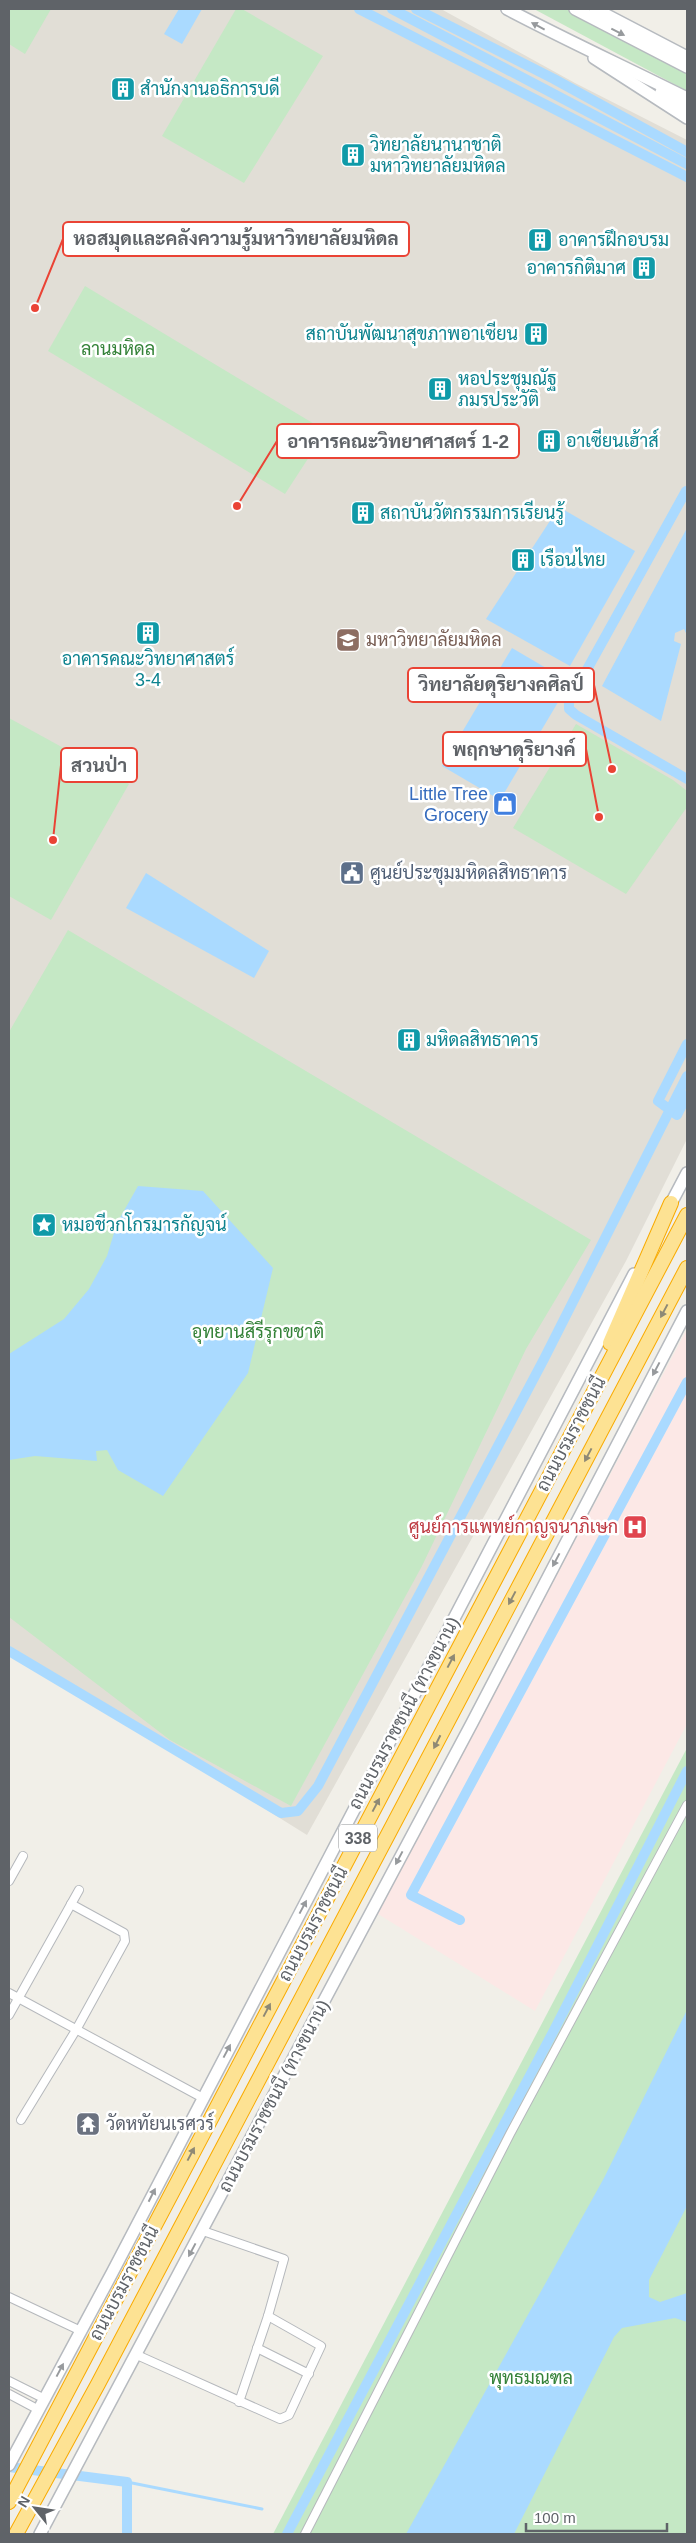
<svg xmlns="http://www.w3.org/2000/svg" width="696" height="2543" font-family="Helvetica,Sarabun,sans-serif">
<style>
.education{fill:#e1ded6}
.medical{fill:#fce8e6}
.green{fill:#c5e8c5}
.water{fill:#aadaff}
.lines{fill:none;stroke-linecap:round;stroke-linejoin:round}
.stream{stroke:#aadaff;stroke-width:3}
.canal{stroke:#aadaff;stroke-width:10}
.street-casing{stroke:#b5b8bc;stroke-width:10}
.secondary-casing{stroke:#b6babf;stroke-width:14}
.highway-casing{stroke:#f9ab00;stroke-width:16}
.street{stroke:#fff;stroke-width:8}
.secondary{stroke:#fff;stroke-width:11}
.highway{stroke:#fde293;stroke-width:14}
.oneway{fill:#979a9d}
.oneway2{fill:#8e8975}
.labels{text-anchor:middle;stroke-width:5;stroke-linejoin:round;paint-order:stroke}
.shield{fill:#fff;stroke:#8f9295;stroke-width:1}
.shield-label{font-size:16px;font-weight:bold;fill:#5f6368}
.culture-label{font-size:18px;fill:#0d838f;stroke:#fff;text-anchor:start}
.park-label{font-size:18px;fill:#348238;stroke:#fff}
.education-label{font-size:18px;fill:#785e54;stroke:#fff;text-anchor:start}
.shop-label{font-size:18px;fill:#366cbe;stroke:#fff;text-anchor:end}
.service-label{font-size:18px;fill:#4e5e75;stroke:#fff;text-anchor:start}
.street-label{font-size:18px;fill:#5f6368;stroke:#fff}
.health-label{font-size:18px;fill:#be3a42;stroke:#fff;text-anchor:end}
.worship-label{font-size:18px;fill:#5b616d;stroke:#fff;text-anchor:start}
.leader{fill:none;stroke:#ea4335;stroke-width:2}
.callout-dot{fill:#ea4335;stroke:#fff;stroke-width:2}
.callout{fill:#fff;stroke:#ea4335;stroke-width:2}
.callout-label{font-size:19px;text-anchor:middle;font-weight:bold;fill:#5f6368}
</style>
<rect width="100%" height="100%" fill="#f1efe8"/>
<polygon class="education" points="9,9 441,9 575,83 687,140 687,1139 626,1261 307,1835 9,1650"/>
<polygon class="medical" points="687,1329 687,1724 535,2011 378,1914"/>
<g class="green">
<polygon points="9,9 51,9 25,54 9,44"/>
<polygon points="236,9 242,9 323,56 244,183 162,136"/>
<polygon points="534,9 566,9 687,71 687,91"/>
<polygon points="85,286 326,431 285,494 48,351"/>
<polygon points="9,718 129,784 51,920 9,896"/>
<polygon points="576,724 673,780 687,791 687,807 626,894 513,828"/>
<polygon points="68,930 591,1240 526,1349 422,1566 291,1806 170,1740 9,1617 9,1032"/>
<polygon points="687,1748 687,2534 273,2534"/>
</g>
<g class="water">
<polygon points="179,9 202,9 182,44 164,34"/>
<polygon points="559,507 635,551 570,666 486,619"/>
<polygon points="687,528 687,635 684,629 675,633 674,641 681,644 661,721 602,686"/>
<polygon points="512,648 570,682 500,800 442,766"/>
<polygon points="146,873 269,951 254,978 126,908"/>
<polygon points="138,1186 203,1191 273,1268 248,1373 163,1496 118,1470 107,1450 96,1451 97,1461 35,1456 9,1460 9,1354 64,1319 89,1289 107,1256 117,1223"/>
<polygon points="687,2010 687,2206 649,2280 649,2297 660,2302 687,2293 687,2322 675,2318 622,2328 614,2337 514,2534 406,2534 604,2178"/>
</g>
<g class="lines">
<polyline class="stream" points="127,2482 262,2509"/>
<g class="canal">
<polyline points="359,9 687,177"/>
<polyline points="392,9 687,164"/>
<polyline points="416,9 554,79 687,152"/>
<polyline points="686,491 569,702 569,709 576,715 687,779"/>
<polyline points="687,1044 658,1101 677,1115 687,1095"/>
<polyline points="9,1651 281,1813 298,1811 318,1786 544,1359 687,1076"/>
<polyline points="460,1920 411,1895 687,1382"/>
<polyline points="9,2467 127,2482 127,2534"/>
<polyline points="287,2534 552,2034 687,1771"/>
</g>
<defs>
<g id="street">
<polyline points="9,1881 23,1856"/>
<polyline points="9,1993 203,2098"/>
<polyline points="9,2015 79,1890"/>
<polyline points="21,2120 76,2030 125,1941 124,1933 71,1904"/>
<polyline points="203,2231 284,2259 268,2316 239,2402"/>
<polyline points="9,2297 81,2331"/>
<polyline points="257,2348 309,2374"/>
<polyline points="137,2355 280,2419 289,2415 321,2346 268,2316"/>
<polyline points="9,2381 45,2399"/>
<polyline points="9,2394 39,2410"/>
<polyline points="305,2534 510,2134 687,1805"/>
</g>
<g id="secondary">
<path d="M507,9C566,40 627,68 687,98"/>
<polyline points="575,9 687,67"/>
<polyline points="595,9 687,57"/>
<polyline points="594,58 687,118"/>
<polyline points="661,92 687,109"/>
<polyline points="667,1211 687,1173"/>
<polyline points="9,2465 112,2273 634,1274"/>
<polyline points="40,2534 472,1723 687,1311"/>
</g>
<g id="highway">
<polyline points="610,1343 671,1203"/>
<polyline points="9,2502 687,1215"/>
<polyline points="16,2534 98,2384 687,1268"/>
</g>
</defs>
<use href="#street" class="street-casing"/>
<use href="#secondary" class="secondary-casing"/>
<use href="#highway" class="highway-casing"/>
<use href="#street" class="street"/>
<use href="#secondary" class="secondary"/>
<use href="#highway" class="highway"/>
</g>
<defs><path id="oneway-solid" d="M-6-.8H1V-3.2L6.5 0L1 3.2V.8H-6Z" transform="scale(1.25)"/></defs>
<g class="oneway">
<use href="#oneway-solid" transform="translate(538 26) rotate(-152)"/>
<use href="#oneway-solid" transform="translate(618 32) rotate(27)"/>
<use href="#oneway-solid" transform="translate(656 1369) rotate(118)"/>
<use href="#oneway-solid" transform="translate(556 1560) rotate(118)"/>
<use href="#oneway-solid" transform="translate(399 1858) rotate(118)"/>
<use href="#oneway-solid" transform="translate(303 1907) rotate(-62)"/>
<use href="#oneway-solid" transform="translate(227 2051) rotate(-62)"/>
<use href="#oneway-solid" transform="translate(152 2195) rotate(-63)"/>
<use href="#oneway-solid" transform="translate(192 2250) rotate(118)"/>
<use href="#oneway-solid" transform="translate(60 2370) rotate(-62)"/>
</g>
<g class="oneway2">
<use href="#oneway-solid" transform="translate(664 1311) rotate(118)"/>
<use href="#oneway-solid" transform="translate(588 1455) rotate(118)"/>
<use href="#oneway-solid" transform="translate(512 1598) rotate(118)"/>
<use href="#oneway-solid" transform="translate(451 1661) rotate(-62)"/>
<use href="#oneway-solid" transform="translate(437 1742) rotate(117)"/>
<use href="#oneway-solid" transform="translate(376 1805) rotate(-62)"/>
<use href="#oneway-solid" transform="translate(267 2010) rotate(-62)"/>
<use href="#oneway-solid" transform="translate(191 2154) rotate(-62)"/>
</g>
<defs>
<symbol id="building-square" viewBox="-11 -11 22 22"><rect x="-9" y="-9" width="18" height="18" rx="4" fill="#0f9aa8" stroke="#fff"/><path d="M-4-6H4V6H1V3H-1V6H-4ZM-2.5-4.3h1.7v1.8h-1.7ZM.8-4.3h1.7v1.8H.8ZM-2.5-1h1.7V.8h-1.7ZM.8-1h1.7V.8H.8Z" fill="#fff"/></symbol>
<symbol id="university-square" viewBox="-11 -11 22 22"><rect x="-9" y="-9" width="18" height="18" rx="4" fill="#8d6e63" stroke="#fff"/><path d="M0-5L7-2L0 1L-7-2ZM-4 1L0 2.5L4 1V4Q0 6-4 4Z" fill="#fff"/></symbol>
<symbol id="shop-square" viewBox="-11 -11 22 22"><rect x="-9" y="-9" width="18" height="18" rx="4" fill="#3f7fe0" stroke="#fff"/><path d="M-5-2.5h2.3a2.7 3.5 0 0 1 5.4 0H5L5.5 6h-11ZM-1.5-2.5h3a1.5 2.3 0 0 0-3 0Z" fill="#fff"/></symbol>
<symbol id="civic-square" viewBox="-11 -11 22 22"><rect x="-9" y="-9" width="18" height="18" rx="4" fill="#5c6f8a" stroke="#fff"/><path d="M-.6-6.5H3V-4.5H.6V-3L4-1V1h2V6H-6V1h2V-1L-.6-3ZM-1.2 2.5V6h2.4V2.5Z" fill="#fff"/></symbol>
<symbol id="sight-square" viewBox="-11 -11 22 22"><rect x="-9" y="-9" width="18" height="18" rx="4" fill="#0f9aa8" stroke="#fff"/><path d="M0-6L1.8-2.2L6-1.7L2.9 1.2L3.7 5.4L0 3.3L-3.7 5.4L-2.9 1.2L-6-1.7L-1.8-2.2Z" fill="#fff"/></symbol>
<symbol id="hospital-square" viewBox="-11 -11 22 22"><rect x="-9" y="-9" width="18" height="18" rx="4" fill="#e0444e" stroke="#fff"/><path d="M-5-5h3v3.5h4V-5h3V5h-3V1.5h-4V5h-3Z" fill="#fff"/></symbol>
<symbol id="temple-square" viewBox="-11 -11 22 22"><rect x="-9" y="-9" width="18" height="18" rx="4" fill="#6b7280" stroke="#fff"/><path d="M0-6L5-2H3V0L6.5 2.5H4V6H1.5V3h-3V6H-4V2.5H-6.5L-3 0V-2H-5Z" fill="#fff"/></symbol>
</defs>
<g fill-rule="evenodd">
<use href="#building-square" x="109" y="75" width="28" height="28"/>
<use href="#building-square" x="339" y="141" width="28" height="28"/>
<use href="#building-square" x="526" y="226" width="28" height="28"/>
<use href="#building-square" x="630" y="254" width="28" height="28"/>
<use href="#building-square" x="522" y="320" width="28" height="28"/>
<use href="#building-square" x="426" y="375" width="28" height="28"/>
<use href="#building-square" x="535" y="427" width="28" height="28"/>
<use href="#building-square" x="349" y="499" width="28" height="28"/>
<use href="#building-square" x="509" y="546" width="28" height="28"/>
<use href="#building-square" x="134" y="619" width="28" height="28"/>
<use href="#university-square" x="334" y="626" width="28" height="28"/>
<use href="#shop-square" x="491" y="790" width="28" height="28"/>
<use href="#civic-square" x="338" y="859" width="28" height="28"/>
<use href="#building-square" x="395" y="1026" width="28" height="28"/>
<use href="#sight-square" x="30" y="1211" width="28" height="28"/>
<use href="#hospital-square" x="621" y="1513" width="28" height="28"/>
<use href="#temple-square" x="74" y="2110" width="28" height="28"/>
</g>
<g class="labels">
<rect class="shield" x="339" y="1824.5" width="38" height="27" rx="4"/>
<g class="shield-label">
<text x="358" y="1844">338</text>
</g>
<g class="culture-label">
<text x="140" y="95">สำนักงานอธิการบดี</text>
<text x="370" y="151">วิทยาลัยนานาชาติ<tspan x="370" dy="21">มหาวิทยาลัยมหิดล</tspan></text>
<text x="558" y="246">อาคารฝึกอบรม</text>
<text x="626" y="274" text-anchor="end">อาคารกิติมาศ</text>
<text x="518" y="340" text-anchor="end">สถาบันพัฒนาสุขภาพอาเซียน</text>
<text x="458" y="385">หอประชุมณัฐ<tspan x="458" dy="21">ภมรประวัติ</tspan></text>
<text x="566" y="447">อาเซียนเฮ้าส์</text>
<text x="380" y="519">สถาบันวัตกรรมการเรียนรู้</text>
<text x="540" y="566">เรือนไทย</text>
<text x="148" y="665" text-anchor="middle">อาคารคณะวิทยาศาสตร์<tspan x="148" dy="21">3-4</tspan></text>
<text x="426" y="1046">มหิดลสิทธาคาร</text>
<text x="62" y="1231">หมอชีวกโกรมารกัญจน์</text>
</g>
<g class="park-label">
<text x="118" y="355">ลานมหิดล</text>
<text x="258" y="1338">อุทยานสิรีรุกขชาติ</text>
<text x="531" y="2384">พุทธมณฑล</text>
</g>
<g class="education-label">
<text x="366" y="646">มหาวิทยาลัยมหิดล</text>
</g>
<g class="shop-label">
<text x="488" y="800">Little Tree<tspan x="488" dy="21">Grocery</tspan></text>
</g>
<g class="service-label">
<text x="370" y="879">ศูนย์ประชุมมหิดลสิทธาคาร</text>
</g>
<g class="street-label">
<text transform="translate(571 1434) rotate(-62)" y="6">ถนนบรมราชชนนี</text>
<text transform="translate(404 1713) rotate(-62)" y="6">ถนนบรมราชชนนี (ทางขนาน)</text>
<text transform="translate(313 1924) rotate(-62)" y="6">ถนนบรมราชชนนี</text>
<text transform="translate(274 2096) rotate(-62)" y="6">ถนนบรมราชชนนี (ทางขนาน)</text>
<text transform="translate(124 2283) rotate(-62)" y="6">ถนนบรมราชชนนี</text>
</g>
<g class="health-label">
<text x="618" y="1533">ศูนย์การแพทย์กาญจนาภิเษก</text>
</g>
<g class="worship-label">
<text x="106" y="2130">วัดหทัยนเรศวร์</text>
</g>
</g>
<path class="leader" d="M35 308L63 239M237 506L277 441M612 769L594 685M599 817L586 749M53 840L61 765"/>
<g class="callout-dot">
<circle cx="35" cy="308" r="5"/>
<circle cx="237" cy="506" r="5"/>
<circle cx="612" cy="769" r="5"/>
<circle cx="599" cy="817" r="5"/>
<circle cx="53" cy="840" r="5"/>
</g>
<g class="callout">
<rect x="63" y="222" width="346" height="34" rx="5"/>
<rect x="277" y="424" width="242" height="34" rx="5"/>
<rect x="408" y="668" width="186" height="34" rx="5"/>
<rect x="443" y="732" width="143" height="34" rx="5"/>
<rect x="61" y="748" width="76" height="34" rx="5"/>
</g>
<g class="callout-label">
<text x="236" y="245">หอสมุดและคลังความรู้มหาวิทยาลัยมหิดล</text>
<text x="398" y="448">อาคารคณะวิทยาศาสตร์ 1-2</text>
<text x="501" y="691">วิทยาลัยดุริยางคศิลป์</text>
<text x="514" y="756">พฤกษาดุริยางค์</text>
<text x="99" y="772">สวนป่า</text>
</g>
<rect width="696" height="2543" fill="none" stroke="#5f6368" stroke-width="20"/>
<g transform="translate(35 2508) rotate(300)" stroke="#ffffff" stroke-width="4" paint-order="stroke">
<path d="M0-4L9 19L0 12L-9 19Z" fill="#5f6368"/>
<text y="-8" font-size="14" font-weight="bold" text-anchor="middle" fill="#5f6368">N</text>
</g>
<path d="M526 2523v8h141v-8" fill="none" stroke="#5f6368" stroke-width="2.5"/>
<text x="534" y="2523" font-size="15" fill="#5f6368" stroke="#ffffff" stroke-width="4" paint-order="stroke">100 m</text>
</svg>
